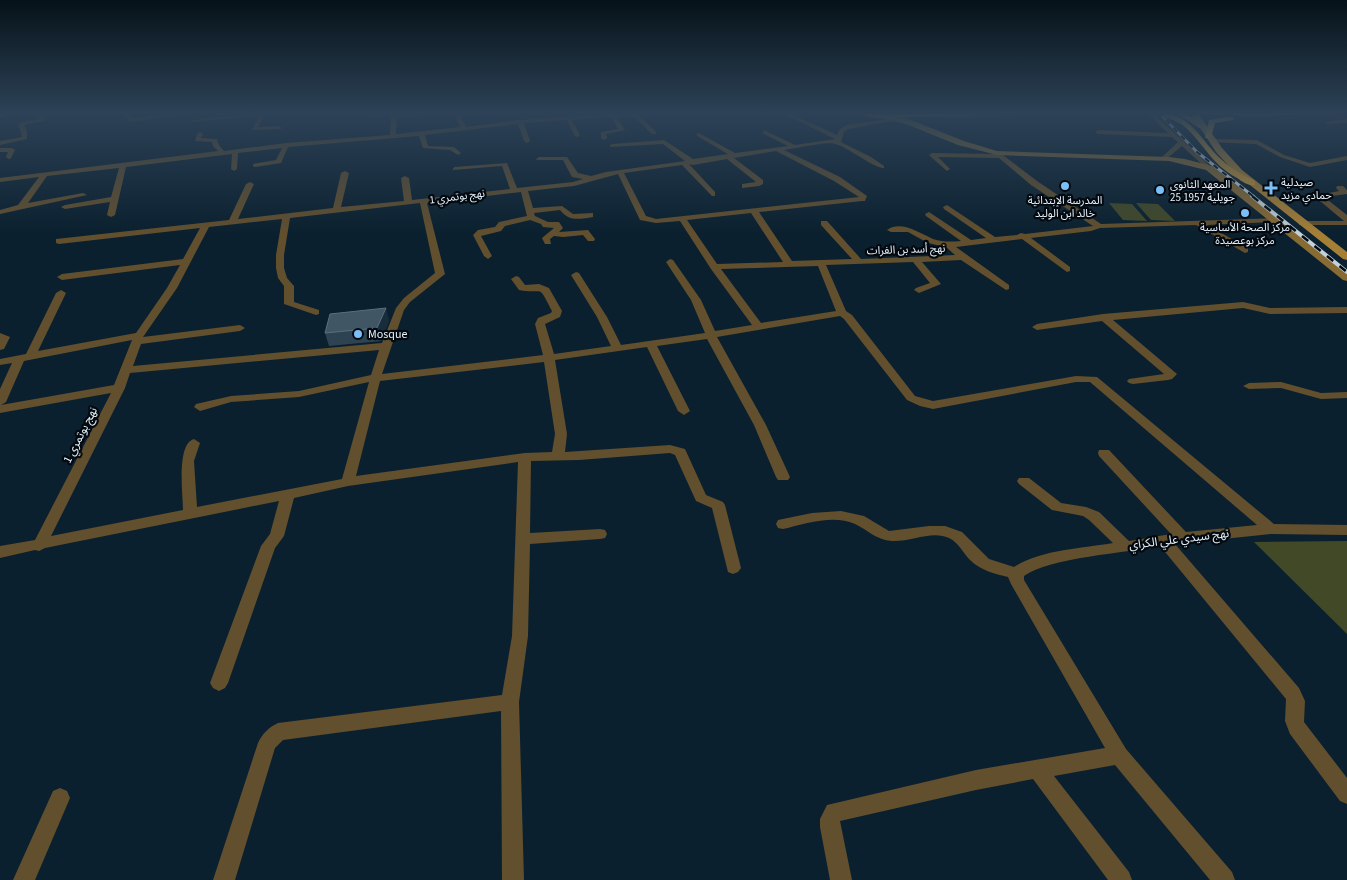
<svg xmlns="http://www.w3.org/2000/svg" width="1347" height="880" font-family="'Source Sans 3','Noto Sans Arabic',sans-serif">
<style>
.green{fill:#414927}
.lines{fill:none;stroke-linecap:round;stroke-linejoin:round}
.street{fill:#624f2e;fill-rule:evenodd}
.secondary{fill:#886a33;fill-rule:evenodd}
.primary{fill:#a67f36;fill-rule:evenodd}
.highway{fill:#c19237;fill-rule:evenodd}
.rail-far1-casing{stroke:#c2d1db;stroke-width:3}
.rail-casing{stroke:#c2d1db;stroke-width:4}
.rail-far1{stroke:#03090f;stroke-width:2;stroke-dasharray:5.5;stroke-linecap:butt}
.rail{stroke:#03090f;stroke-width:2.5;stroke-dasharray:8;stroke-linecap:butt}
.wall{fill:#2e4352}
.shaded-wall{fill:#172d3c}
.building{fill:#415664;stroke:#5b6e7c}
.poi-dot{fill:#7abff8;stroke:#03090f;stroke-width:2}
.labels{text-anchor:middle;stroke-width:4.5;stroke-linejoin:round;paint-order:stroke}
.far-poi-label{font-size:11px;fill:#e5f2fc;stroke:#03090f;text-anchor:start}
.far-street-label{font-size:11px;fill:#e5f2fc;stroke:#03090f}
.poi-label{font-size:12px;fill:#e5f2fc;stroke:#03090f;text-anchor:start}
.street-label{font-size:12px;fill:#e5f2fc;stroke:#03090f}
</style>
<rect width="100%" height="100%" fill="#0a202e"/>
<g class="green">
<polygon points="1109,203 1132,204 1147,221 1123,220"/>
<polygon points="1136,203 1158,204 1175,221 1151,220"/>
<polygon points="1347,541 1347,634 1254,542"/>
</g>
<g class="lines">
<g class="street">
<polygon points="39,112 45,112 44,121 24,125 27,131 27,139 0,145 0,141 22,137 18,123 39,119"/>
<polygon points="122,112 128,112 133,118 183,112 186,114 130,122"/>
<polygon points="262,112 286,112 265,115 258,127 280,126 282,129 252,130 259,116 194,122 191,120"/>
<polygon points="396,112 397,114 451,112 397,118 396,134 460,127 453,112 459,112 466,127 518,120 629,112 665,112 639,115 656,132 656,134 652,134 633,116 617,117 625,130 606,134 607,138 604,140 601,138 601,132 618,129 611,117 572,120 580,135 577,137 574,135 567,120 524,123 530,141 527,143 524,141 518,124 425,135 428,146 454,147 461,153 458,155 450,150 423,148 419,136 288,147 281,163 255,167 253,166 253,164 276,160 282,148 238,153 237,169 234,171 231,169 232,154 126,167 115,215 111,217 107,215 110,202 65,209 61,207 65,205 111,197 119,168 47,176 28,203 83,193 87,195 0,214 0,210 18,205 39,177 0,182 0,178 218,151 213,146 212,142 195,141 197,134 200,132 203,134 201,138 217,139 219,145 224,151 286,143 390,135 391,115 368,117 365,115"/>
<polygon points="738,112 748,112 740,115"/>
<path d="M780,112H787L837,135L839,130L846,125L906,116L909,118L848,129L844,132L841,142L871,157L884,166V168C875,169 848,147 835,144C827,141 794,149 784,150L840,177L867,196L865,201H862L759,212L792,261L852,259L821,225V221H827L861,259L955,255L946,247L928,243L908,232H891L887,230C901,220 919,233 933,239C942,242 951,242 961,241L926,216L925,214L929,212L971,240L986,238L944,209L943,207L947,205L995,237L1017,235L1021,233L1025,234L1093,226L1031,185L999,158L938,157L950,169L947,171L930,156L929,155L932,153L994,154L995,152H999L1037,181L1101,224L1277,218V222H1274L1207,225L1248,248V252L1245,253L1196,225L1100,228L1091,231L1031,238L1070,267V271L1067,272L1022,239L956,247L1009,285V289L1006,290L961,260L922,262L941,284L919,293L914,290L916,288L930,283L913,262L826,265L846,311L852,315L915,396L933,401L1076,376L1097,377L1274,524L1347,525V535L1271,534L1175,544L1299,688L1305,701L1304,722L1347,778V804L1340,801L1290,734L1285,721L1286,699L1161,547C1127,552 1049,558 1024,576V580L1126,749L1232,872L1235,880H1210L1115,765L1054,776L1129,872L1132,880H1108L1033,779L976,790L840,821L852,880H830L820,827V819L827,805L976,770L1105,748L1011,584L1008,577C995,574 980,570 970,560C963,553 959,543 949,538C932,530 911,542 892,541C876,540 868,530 855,524C833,514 805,524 783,529L778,528L776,524L778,520L812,513L841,511L864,516L889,531L929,526H945L962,532L989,559L1014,567C1039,550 1084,548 1113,543L1089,520L1083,516L1052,510L1019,484L1017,481L1019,478H1029L1061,503L1086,507L1099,512L1129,541L1171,534L1099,456L1098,453L1099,450H1109L1186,532L1257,525L1090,382H1076L933,409L920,406L907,400L844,319L840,316L717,337L766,425L790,477L788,480H778L776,477L754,425L707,339L657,346L690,411L684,415L678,411L647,347L555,360L567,434L565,452L670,445L685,449L706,495L723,502L725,505L741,568L738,572L733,574L728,572L712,508L696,501L675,455L670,453L579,460L531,461L530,533L600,529L605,530L607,534L605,538L600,539L530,544L528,636L519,702L524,880H502L501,711L283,740L275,748L235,880H213L258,743C262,734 269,727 278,723L502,695L512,636L518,462L348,486L294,498L284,536L275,548L228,683L225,688L219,691L213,688L210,683L261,546L270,534L279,501L45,548L39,551L35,550L0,558V546L35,540L111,393L0,413V389L12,363L0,365V359L26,354L56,293L61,290L66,293L38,351L136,333L167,288L180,265L62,280L57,277L62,274L183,259L200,228L59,244L56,243V239L229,220L246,184L250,182L254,184L238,219L333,208L341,173L345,171L349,173L341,207L404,201L401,178L405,176L409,178L412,200L510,189L502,166L453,170V168L455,167L507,163L517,188L573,182L583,179L572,177L563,160H537L536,159L539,157H567L578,173L591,176L606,172L685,161L663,144L610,147V145L612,144L664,140L693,159L728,154L697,136V134L699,133L735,153L788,146L762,133L764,130L795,145L835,139ZM776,151L834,181L859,197L656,219L646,216L624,173L682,165L712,196H715V192L689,164L693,165L727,159L756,182L742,184V188L759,186L763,184V180L734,158ZM618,174L640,220L656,223L680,221L711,269L752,325L715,331L701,300L673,260L670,259L666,262L691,300L705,333L621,345L607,317L579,273L576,272L571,275L597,317L611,346L554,354L545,324L560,317L562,311L549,288L539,284L525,285L519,277L516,276L511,279L519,290C545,295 537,282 552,311L551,313L538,318L535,324L543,355L382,374L404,310L410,302L445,274L427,203L521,192L527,216L499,222L495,227L478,230L473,235L484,256L488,259L492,256L481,236L501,231L505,226L530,220L541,224L543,227L554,228L542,238L545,244H551L550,239L554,236L563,237L583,235L588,241H594L595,239L588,230L559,232L563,228L559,222H548L535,216L534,213L560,210C569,222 580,219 593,217V213L573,214L562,206L533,208L528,191L574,186ZM420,203L435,273L404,298L396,308L382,343L133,366L141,344L240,331L245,328L240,325L143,337L177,288L209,227L282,219L276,255V268L278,278L284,286V304L316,315L319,314V310L294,302V286L287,278L284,268V255L290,218ZM751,213L783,262L717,264L687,220ZM818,266L836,311L761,323L721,269ZM132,340L114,385L1,405L6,402L24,361ZM379,350L371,375L299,391L231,396L196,404L194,407L200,411L231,402L299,397L369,382L342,479L197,507L194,461L200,443L194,439C176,444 183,495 183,510L51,536L125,388L130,373ZM544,362L555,434L552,452L525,453L356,476L380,381Z"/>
<polygon points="1012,112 1043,112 1040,114 965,118 927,117 924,115 927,113 965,114"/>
<polygon points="1146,112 1152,112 1211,167 1211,169 1207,169 1182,146 1165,160 1161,160 1161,158 1178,142 1172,137 1098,134 1095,132 1098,130 1168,133"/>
<polygon points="1347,119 1347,123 1328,124 1325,122"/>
<polygon points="1212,139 1257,140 1284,155 1310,163 1347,156 1347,160 1310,167 1280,157 1256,144 1210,142 1209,141"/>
<polygon points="0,148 12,148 15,150 11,158 9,159 6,157 8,152 0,152"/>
<polygon points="1337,186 1343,186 1347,190 1347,194 1324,197 1347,215 1347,225 1299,225 1299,221 1344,221 1314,196 1339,191 1336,188"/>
<polygon points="1243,302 1270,308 1347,307 1347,313 1270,314 1243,308 1113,320 1177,374 1172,379 1168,380 1133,384 1129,383 1127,381 1129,379 1164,374 1102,321 1037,330 1032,327 1037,324 1103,314"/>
<polygon points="0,333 10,337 4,349 0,350"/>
<polygon points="1281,382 1321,393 1347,392 1347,398 1321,399 1281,388 1249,389 1243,386 1249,383"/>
<polygon points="60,788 67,791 70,798 35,880 13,880 53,791"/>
</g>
<polygon class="secondary" points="879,114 911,120 964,141 997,151 1169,157 1185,159 1212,166 1347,273 1347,281 1343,280 1206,170 1169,161 997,155 958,145 906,124 877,117 875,116"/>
<g class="primary">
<polygon points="5,112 16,112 0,117 0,113"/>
<polygon points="1175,112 1182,112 1195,119 1192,116 1195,112 1201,112 1200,116 1222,148 1242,170 1347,252 1347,260 1343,259 1236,174 1216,152 1201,129"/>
</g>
<g class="highway">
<polygon points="859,112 877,114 891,112 891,114 1010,112 1007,114 877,118 865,116"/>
<path d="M1155,112C1191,112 1199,139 1222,160C1231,169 1244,175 1255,181V185C1248,186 1243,182 1237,178C1210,163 1206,146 1185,127C1176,119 1163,118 1155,112Z"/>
<polygon points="1195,112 1313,112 1310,114 1255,116 1198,114"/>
<polygon points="1230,116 1234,118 1233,120 1215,123 1211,138 1205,138 1209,120"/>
</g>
<defs>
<polyline id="rail-far1" points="1158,112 1197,152 1254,197"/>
<polyline id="rail" points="1252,196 1347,272"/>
</defs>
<use href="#rail-far1" class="rail-far1-casing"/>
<use href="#rail" class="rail-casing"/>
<use href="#rail-far1" class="rail-far1"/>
<use href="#rail" class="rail"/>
</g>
<polygon class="wall" points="389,320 381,341 329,346 325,333"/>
<polygon class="shaded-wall" points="386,308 389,320 381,341 377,328"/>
<polygon class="building" points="386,308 377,328 325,333 330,314"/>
<linearGradient id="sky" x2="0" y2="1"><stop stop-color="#061219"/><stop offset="0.48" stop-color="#2d4257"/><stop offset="1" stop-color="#2d4257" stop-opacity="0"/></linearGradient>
<rect width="1347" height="235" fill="url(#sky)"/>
<g class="poi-dot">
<circle cx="1065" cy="186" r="5"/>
<path d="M1268.5 180.5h5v5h5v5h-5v5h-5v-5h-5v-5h5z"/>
<circle cx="1160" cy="190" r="5"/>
<circle cx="1245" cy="213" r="5"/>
<circle cx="358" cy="334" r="5"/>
</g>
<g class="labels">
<g class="far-poi-label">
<text x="1281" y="186">صيدلية<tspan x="1281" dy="13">حمادي مزيد</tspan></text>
<text x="1170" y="188">المعهد الثانوي<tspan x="1170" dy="13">25 جويلية 1957</tspan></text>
<text x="1065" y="204" text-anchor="middle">المدرسة الإبتدائية<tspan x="1065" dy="13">خالد ابن الوليد</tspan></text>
<text x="1245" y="231" text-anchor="middle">مركز الصحة الأساسية<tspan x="1245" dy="13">مركز بوعصيدة</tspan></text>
</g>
<g class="far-street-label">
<text transform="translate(457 196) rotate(-7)" y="4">نهج بوتمري 1</text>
<text transform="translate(906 249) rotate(-2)" y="4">نهج أسد بن الفرات</text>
</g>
<g class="poi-label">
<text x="368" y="338">Mosque</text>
</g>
<g class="street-label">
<text transform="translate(80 435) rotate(-63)" y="4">نهج بوتمري 1</text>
<text transform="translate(1179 539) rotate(-7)" y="4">نهج سيدي علي الكراي</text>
</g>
</g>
</svg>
